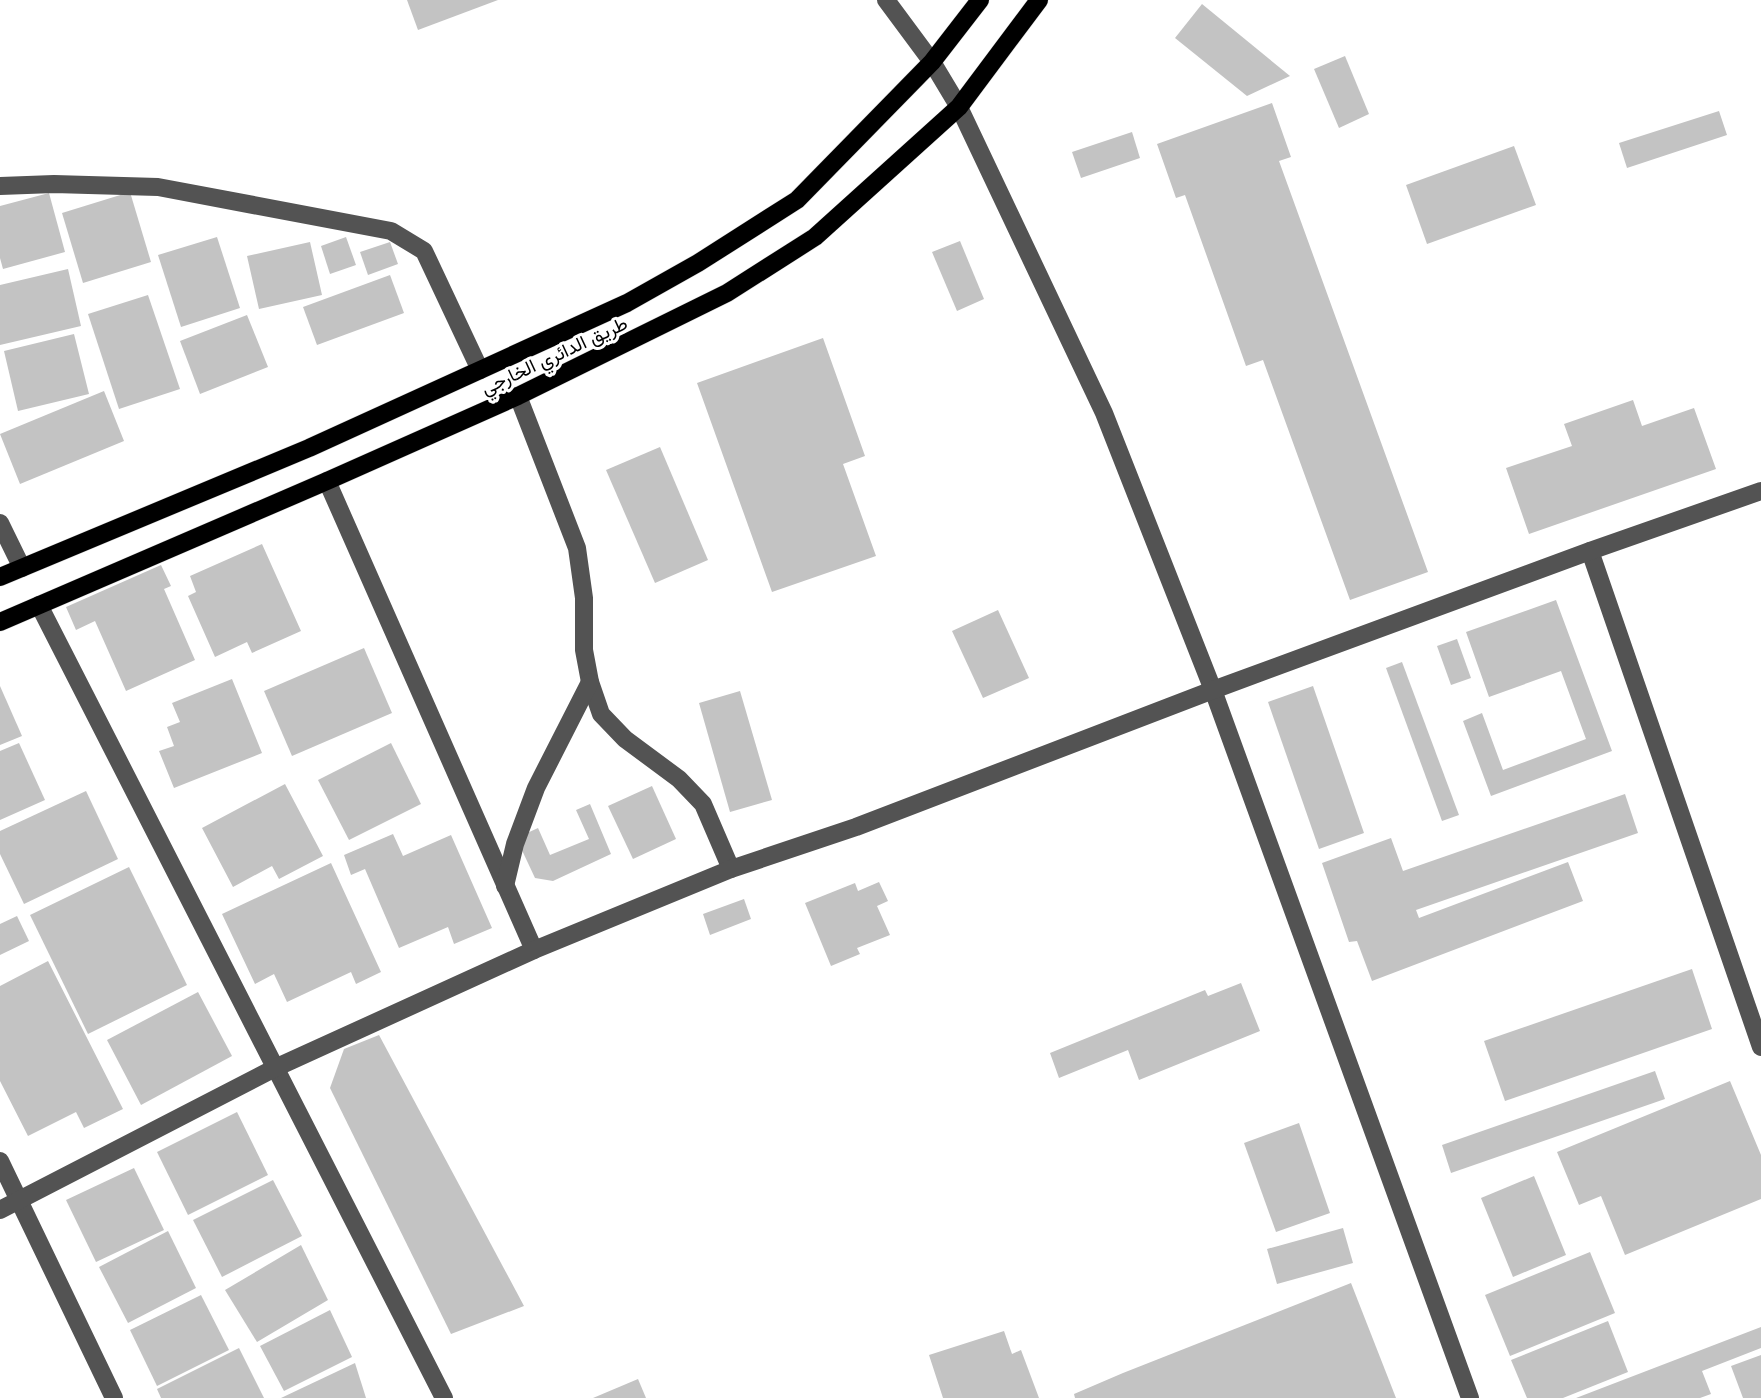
<svg xmlns="http://www.w3.org/2000/svg" width="1761" height="1398" font-family="Montserrat,Vazirmatn,sans-serif">
<style>
.building{fill:#c3c3c3}
.lines{fill:none;stroke-linecap:round;stroke-linejoin:round}
.major-casing{stroke:#dbdbdb;stroke-width:19}
.minor{stroke:#535353;stroke-width:18}
.major{stroke:#000;stroke-width:18}
.labels{text-anchor:middle;stroke-width:6;stroke-linejoin:round;paint-order:stroke}
.street-label{font-size:19px;fill:#000;stroke:#fff}
</style>
<rect width="100%" height="100%" fill="#fff"/>
<g class="building">
<polygon points="407,0 498,0 418,30"/>
<polygon points="1202,4 1290,76 1247,96 1175,38"/>
<polygon points="1345,56 1369,114 1339,128 1314,69"/>
<polygon points="1272,103 1291,157 1279,161 1428,572 1350,600 1263,360 1246,366 1185,195 1176,198 1157,144"/>
<polygon points="1719,111 1727,135 1627,168 1619,143"/>
<polygon points="1132,132 1140,158 1081,178 1072,152"/>
<polygon points="1514,146 1536,205 1427,244 1406,185"/>
<polygon points="130,192 151,262 83,283 62,213"/>
<polygon points="49,193 65,252 3,269 0,258 0,206"/>
<polygon points="217,237 240,308 181,327 158,255"/>
<polygon points="346,237 356,265 330,274 321,246"/>
<polygon points="960,241 984,299 957,311 932,252"/>
<polygon points="310,242 322,295 259,309 247,256"/>
<polygon points="390,242 398,264 368,275 360,252"/>
<polygon points="68,269 81,326 0,345 0,285"/>
<polygon points="390,275 404,313 317,345 303,307"/>
<polygon points="148,295 180,389 119,409 88,314"/>
<polygon points="247,315 268,367 200,394 180,341"/>
<polygon points="74,334 89,394 18,411 4,351"/>
<polygon points="823,338 865,456 843,464 876,556 772,592 697,383"/>
<polygon points="104,391 124,441 20,484 0,434"/>
<polygon points="1633,400 1642,426 1694,408 1716,469 1529,534 1506,468 1572,446 1564,424"/>
<polygon points="660,447 708,560 655,583 606,470"/>
<polygon points="262,544 301,631 252,653 247,642 215,657 188,596 196,592 190,576"/>
<polygon points="161,565 171,586 164,589 195,660 126,691 95,621 76,630 66,607"/>
<polygon points="1556,600 1612,751 1491,796 1463,721 1482,713 1503,770 1586,739 1561,671 1489,697 1466,632"/>
<polygon points="998,610 1029,678 983,698 952,631"/>
<polygon points="1457,639 1471,678 1451,685 1437,646"/>
<polygon points="364,648 392,713 292,756 264,691"/>
<polygon points="1402,662 1459,815 1442,821 1386,668"/>
<polygon points="232,679 262,753 174,788 159,751 174,746 167,727 180,722 172,703"/>
<polygon points="0,686 22,736 0,745"/>
<polygon points="1313,686 1364,833 1319,849 1268,702"/>
<polygon points="740,691 772,800 730,812 699,703"/>
<polygon points="19,743 45,800 0,820 0,751"/>
<polygon points="391,743 421,804 349,840 318,780"/>
<polygon points="285,784 323,856 279,879 272,866 233,887 202,828"/>
<polygon points="652,786 676,839 633,859 608,806"/>
<polygon points="86,791 118,859 24,904 0,854 0,831"/>
<polygon points="1625,794 1638,833 1416,910 1419,918 1568,862 1583,901 1372,981 1357,941 1349,942 1322,863 1391,838 1403,871"/>
<polygon points="590,804 611,854 553,881 535,878 520,846 525,834 538,828 550,855 589,839 576,810"/>
<polygon points="393,834 403,856 451,835 492,928 454,944 448,927 399,948 365,869 351,875 344,855"/>
<polygon points="331,863 381,972 356,984 351,972 287,1002 274,974 255,984 222,914"/>
<polygon points="129,867 187,985 88,1034 30,915"/>
<polygon points="879,882 888,901 877,906 890,935 857,948 860,954 831,966 805,903 855,883 858,891"/>
<polygon points="744,899 751,919 710,935 703,914"/>
<polygon points="17,916 29,941 0,955 0,924"/>
<polygon points="48,961 123,1109 84,1128 76,1112 28,1136 0,1081 0,986"/>
<polygon points="1692,969 1712,1029 1505,1101 1484,1041"/>
<polygon points="1241,983 1260,1031 1139,1080 1128,1050 1059,1078 1050,1053 1205,990 1208,996"/>
<polygon points="198,992 232,1056 141,1105 107,1040"/>
<polygon points="379,1035 524,1306 451,1334 330,1088 344,1049"/>
<polygon points="1655,1071 1665,1099 1451,1173 1442,1145"/>
<polygon points="1730,1081 1761,1155 1761,1199 1625,1255 1601,1196 1579,1205 1557,1152"/>
<polygon points="237,1112 268,1175 188,1215 157,1152"/>
<polygon points="1299,1123 1330,1213 1276,1232 1244,1143"/>
<polygon points="134,1168 164,1230 96,1262 66,1200"/>
<polygon points="1534,1176 1566,1255 1513,1277 1481,1198"/>
<polygon points="273,1180 302,1236 222,1277 193,1220"/>
<polygon points="1343,1228 1353,1263 1277,1284 1267,1249"/>
<polygon points="168,1231 196,1288 128,1323 99,1267"/>
<polygon points="301,1245 328,1300 257,1342 225,1290"/>
<polygon points="1590,1252 1615,1313 1510,1356 1485,1295"/>
<polygon points="1351,1283 1396,1398 1075,1398 1074,1394 1123,1373"/>
<polygon points="201,1295 229,1350 157,1386 130,1330"/>
<polygon points="330,1310 352,1357 284,1391 260,1346"/>
<polygon points="1608,1321 1628,1372 1563,1398 1527,1398 1511,1360"/>
<polygon points="1761,1327 1761,1348 1702,1371 1711,1394 1700,1398 1576,1398"/>
<polygon points="1004,1331 1012,1354 1021,1350 1039,1398 943,1398 929,1355"/>
<polygon points="239,1348 264,1398 161,1398 157,1389"/>
<polygon points="1761,1355 1761,1398 1743,1398 1731,1366"/>
<polygon points="355,1363 366,1398 281,1398"/>
<polygon points="638,1379 646,1398 593,1398"/>
</g>
<g class="lines">
<defs>
<g id="major">
<polyline points="0,577 309,448 627,303 698,263 797,200 932,62 980,0"/>
<polyline points="0,622 327,481 518,396 727,293 815,237 959,107 1039,0"/>
</g>
</defs>
<use href="#major" class="major-casing"/>
<g class="minor">
<polyline points="886,0 932,62 959,107 1104,413 1213,690 1470,1398"/>
<polyline points="0,186 54,184 158,187 391,231 424,251 480,370"/>
<polyline points="518,396 577,548 584,598 584,650 590,682 601,714 625,739 679,779 703,804 731,869"/>
<polyline points="327,481 534,950"/>
<polyline points="0,523 22,568"/>
<polyline points="1590,551 1761,1047"/>
<polyline points="39,605 444,1398"/>
<polyline points="505,886 515,844 536,788 590,682"/>
<polyline points="0,1161 114,1398"/>
<polyline points="0,1210 275,1068 534,950 731,869 856,827 1213,690 1590,551 1761,491"/>
</g>
<use href="#major" class="major"/>
</g>
<g class="labels">
<g class="street-label">
<text transform="translate(554 355) rotate(-25)" y="7">طريق الدائري الخارجي</text>
</g>
</g>
</svg>
